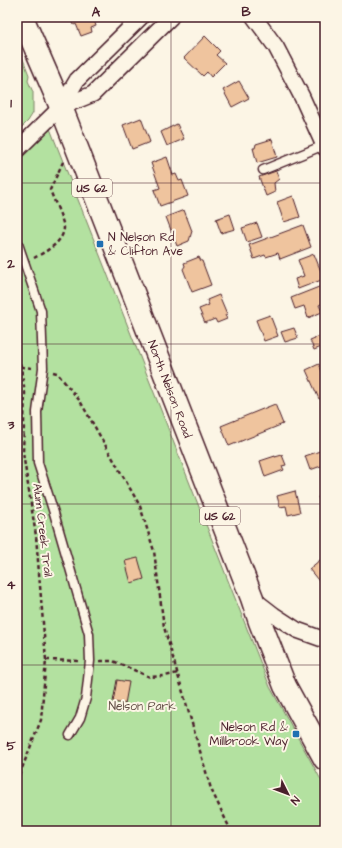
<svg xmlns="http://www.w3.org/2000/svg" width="342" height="848" font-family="'Architects Daughter',sans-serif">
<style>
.green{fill:#b3e1a0;stroke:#7e8066}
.building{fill:#efc49e;stroke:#4a1f2b}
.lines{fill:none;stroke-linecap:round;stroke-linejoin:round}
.lane-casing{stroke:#4a1f2b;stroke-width:11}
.street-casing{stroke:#4a1f2b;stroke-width:18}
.primary-casing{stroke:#4a1f2b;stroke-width:25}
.path{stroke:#4a1f2b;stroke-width:2.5;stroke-dasharray:4 3;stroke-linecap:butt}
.lane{stroke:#fcf5e5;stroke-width:8}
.street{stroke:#fcf5e5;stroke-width:15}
.primary{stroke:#fcf5e5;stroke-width:22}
.grid{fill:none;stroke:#4a1f2b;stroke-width:1;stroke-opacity:0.55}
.poi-dot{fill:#1f6fb2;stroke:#fcf5e5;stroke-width:1.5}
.labels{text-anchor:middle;stroke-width:4;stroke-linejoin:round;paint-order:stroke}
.shield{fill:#fcf5e5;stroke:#7f5f63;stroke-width:1}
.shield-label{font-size:11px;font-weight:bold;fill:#4a1f2b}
.poi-label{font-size:12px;fill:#4a1f2b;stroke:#fcf5e5;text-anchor:start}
.street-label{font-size:12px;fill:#4a1f2b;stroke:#fcf5e5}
.park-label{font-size:12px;fill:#645048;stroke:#fcf5e5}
.neatline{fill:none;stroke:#4a1f2b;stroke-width:1.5}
.grid-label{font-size:13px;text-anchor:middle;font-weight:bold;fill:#4a1f2b}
</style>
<rect width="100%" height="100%" fill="#fcf5e5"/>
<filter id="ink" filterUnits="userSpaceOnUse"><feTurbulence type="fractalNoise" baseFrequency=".025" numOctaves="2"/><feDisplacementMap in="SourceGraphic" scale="8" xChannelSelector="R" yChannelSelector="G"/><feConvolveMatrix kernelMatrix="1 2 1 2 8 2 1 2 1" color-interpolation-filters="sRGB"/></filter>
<g filter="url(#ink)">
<g class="green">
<polygon points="17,43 29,75 28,81 33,92 33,113 28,121 17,132"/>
<polygon points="49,126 270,687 325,787 325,831 17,831 17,161"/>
</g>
<g class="building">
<polygon points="71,17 93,17 96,26 91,28 92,32 81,36 76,24 74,25"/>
<polygon points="205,36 220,51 216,55 225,63 211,77 207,72 203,76 184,58"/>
<polygon points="239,81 249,98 232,107 223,90"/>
<polygon points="141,118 150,142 132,149 123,125"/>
<polygon points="177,124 184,139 167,146 161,132"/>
<polygon points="272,139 277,157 257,163 253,148 255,148 256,144"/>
<polygon points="167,157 173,175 176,174 179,181 182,180 188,196 160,206 154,190 160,188 151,163"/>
<polygon points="276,171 279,179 274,183 275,192 266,196 259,177"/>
<polygon points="293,196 300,217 284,222 277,202"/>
<polygon points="184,210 192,231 189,241 177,246 166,217"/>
<polygon points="230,214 235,229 221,233 216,219"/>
<polygon points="257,223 262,237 247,242 242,228"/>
<polygon points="303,225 311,247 280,259 278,253 266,257 265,255 254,259 249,245"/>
<polygon points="314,254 324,279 298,289 295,279 304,276 298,260"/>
<polygon points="199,257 201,261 202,261 211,285 192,292 183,269 185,266 184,263"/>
<polygon points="324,285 325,287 325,302 319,305 322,312 308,318 304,306 295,309 291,298"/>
<polygon points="219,295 227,314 225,315 227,319 217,323 215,319 205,323 199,309 209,305 207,300"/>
<polygon points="270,315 278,336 264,341 256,320"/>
<polygon points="294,328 298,338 285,342 281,332"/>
<polygon points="320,336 324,346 314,350 310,340"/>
<polygon points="319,364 325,379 325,397 319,399 306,370"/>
<polygon points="275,404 283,424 229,446 221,426"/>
<polygon points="320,451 324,465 310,470 305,456"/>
<polygon points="282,455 286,465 282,466 284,470 265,477 260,461 275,456 275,457"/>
<polygon points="295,491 300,512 288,515 286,506 280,507 277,496"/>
<polygon points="325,494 325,510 324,510 318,497"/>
<polygon points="325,556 325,582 322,585 309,569"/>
<polygon points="138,558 144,579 131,583 125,561"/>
<polygon points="117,680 129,682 125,704 113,702"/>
</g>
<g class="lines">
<defs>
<g id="lane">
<polyline points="263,170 305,153 324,145"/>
<polyline points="17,241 41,311 43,368 37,412 38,463 54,513 89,634 90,661 86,698 80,718 70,735"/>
</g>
<g id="street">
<polyline points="254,17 276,47 302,97 325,148"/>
<polyline points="61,107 93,94 171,17"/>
<polyline points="17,150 61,107 77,80 141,17"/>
<polyline points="252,598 274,615 297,630 325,640"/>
</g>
<polyline id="primary" points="22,17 61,107 252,598 260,622 285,686 325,759"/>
</defs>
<use href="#lane" class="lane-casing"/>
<use href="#street" class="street-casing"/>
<use href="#primary" class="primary-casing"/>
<g class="path">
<path d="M34,258C45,252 63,243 64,228C64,222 53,198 50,190L63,162V160"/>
<polyline points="17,350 21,367 25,393 23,453 36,536 46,660 41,720 17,781"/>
<polyline points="21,367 33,368"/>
<polyline points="53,372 57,373 80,401 140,506 154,551 164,627 211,789 231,831"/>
<polyline points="46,660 81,661"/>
<polyline points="100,661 113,661 150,677 165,676 178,673"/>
</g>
<use href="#lane" class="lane"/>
<use href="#street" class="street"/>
<use href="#primary" class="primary"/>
</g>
</g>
<path class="grid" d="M171,17V831M17,183H325M17,344H325M17,504H325M17,665H325"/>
<g class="poi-dot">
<rect x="96" y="240" width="8" height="8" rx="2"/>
<rect x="292" y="730" width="8" height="8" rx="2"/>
</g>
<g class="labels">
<g class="shield">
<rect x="72" y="179" width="40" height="18" rx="3"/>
<rect x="200" y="507" width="40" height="18" rx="3"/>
</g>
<g class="shield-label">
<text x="92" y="192">US 62</text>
<text x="220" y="520">US 62</text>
</g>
<g class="poi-label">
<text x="108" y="241">N Nelson Rd<tspan x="108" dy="14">&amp; Clifton Ave</tspan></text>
<text x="288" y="731" text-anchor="end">Nelson Rd &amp;<tspan x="288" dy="14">Millbrook Way</tspan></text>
</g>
<g class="street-label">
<text transform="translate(170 389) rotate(69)" y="4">North Nelson Road</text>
<text transform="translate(43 530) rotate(83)" y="4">Alum Creek Trail</text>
</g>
<g class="park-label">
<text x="142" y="710">Nelson Park</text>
</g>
</g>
<rect width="342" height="848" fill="none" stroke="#fcf5e5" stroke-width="44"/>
<g transform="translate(288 794) rotate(132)" stroke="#fcf5e5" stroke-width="3" paint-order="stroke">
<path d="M0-3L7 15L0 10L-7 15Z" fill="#4a1f2b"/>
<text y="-6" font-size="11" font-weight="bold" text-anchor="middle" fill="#4a1f2b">N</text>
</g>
<rect x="22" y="22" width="298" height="804" class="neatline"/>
<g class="grid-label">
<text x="96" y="16">A</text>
<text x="246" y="16">B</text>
<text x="11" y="107">1</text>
<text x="11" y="268">2</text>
<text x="11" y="429">3</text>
<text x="11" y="589">4</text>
<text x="11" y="750">5</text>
</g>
</svg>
